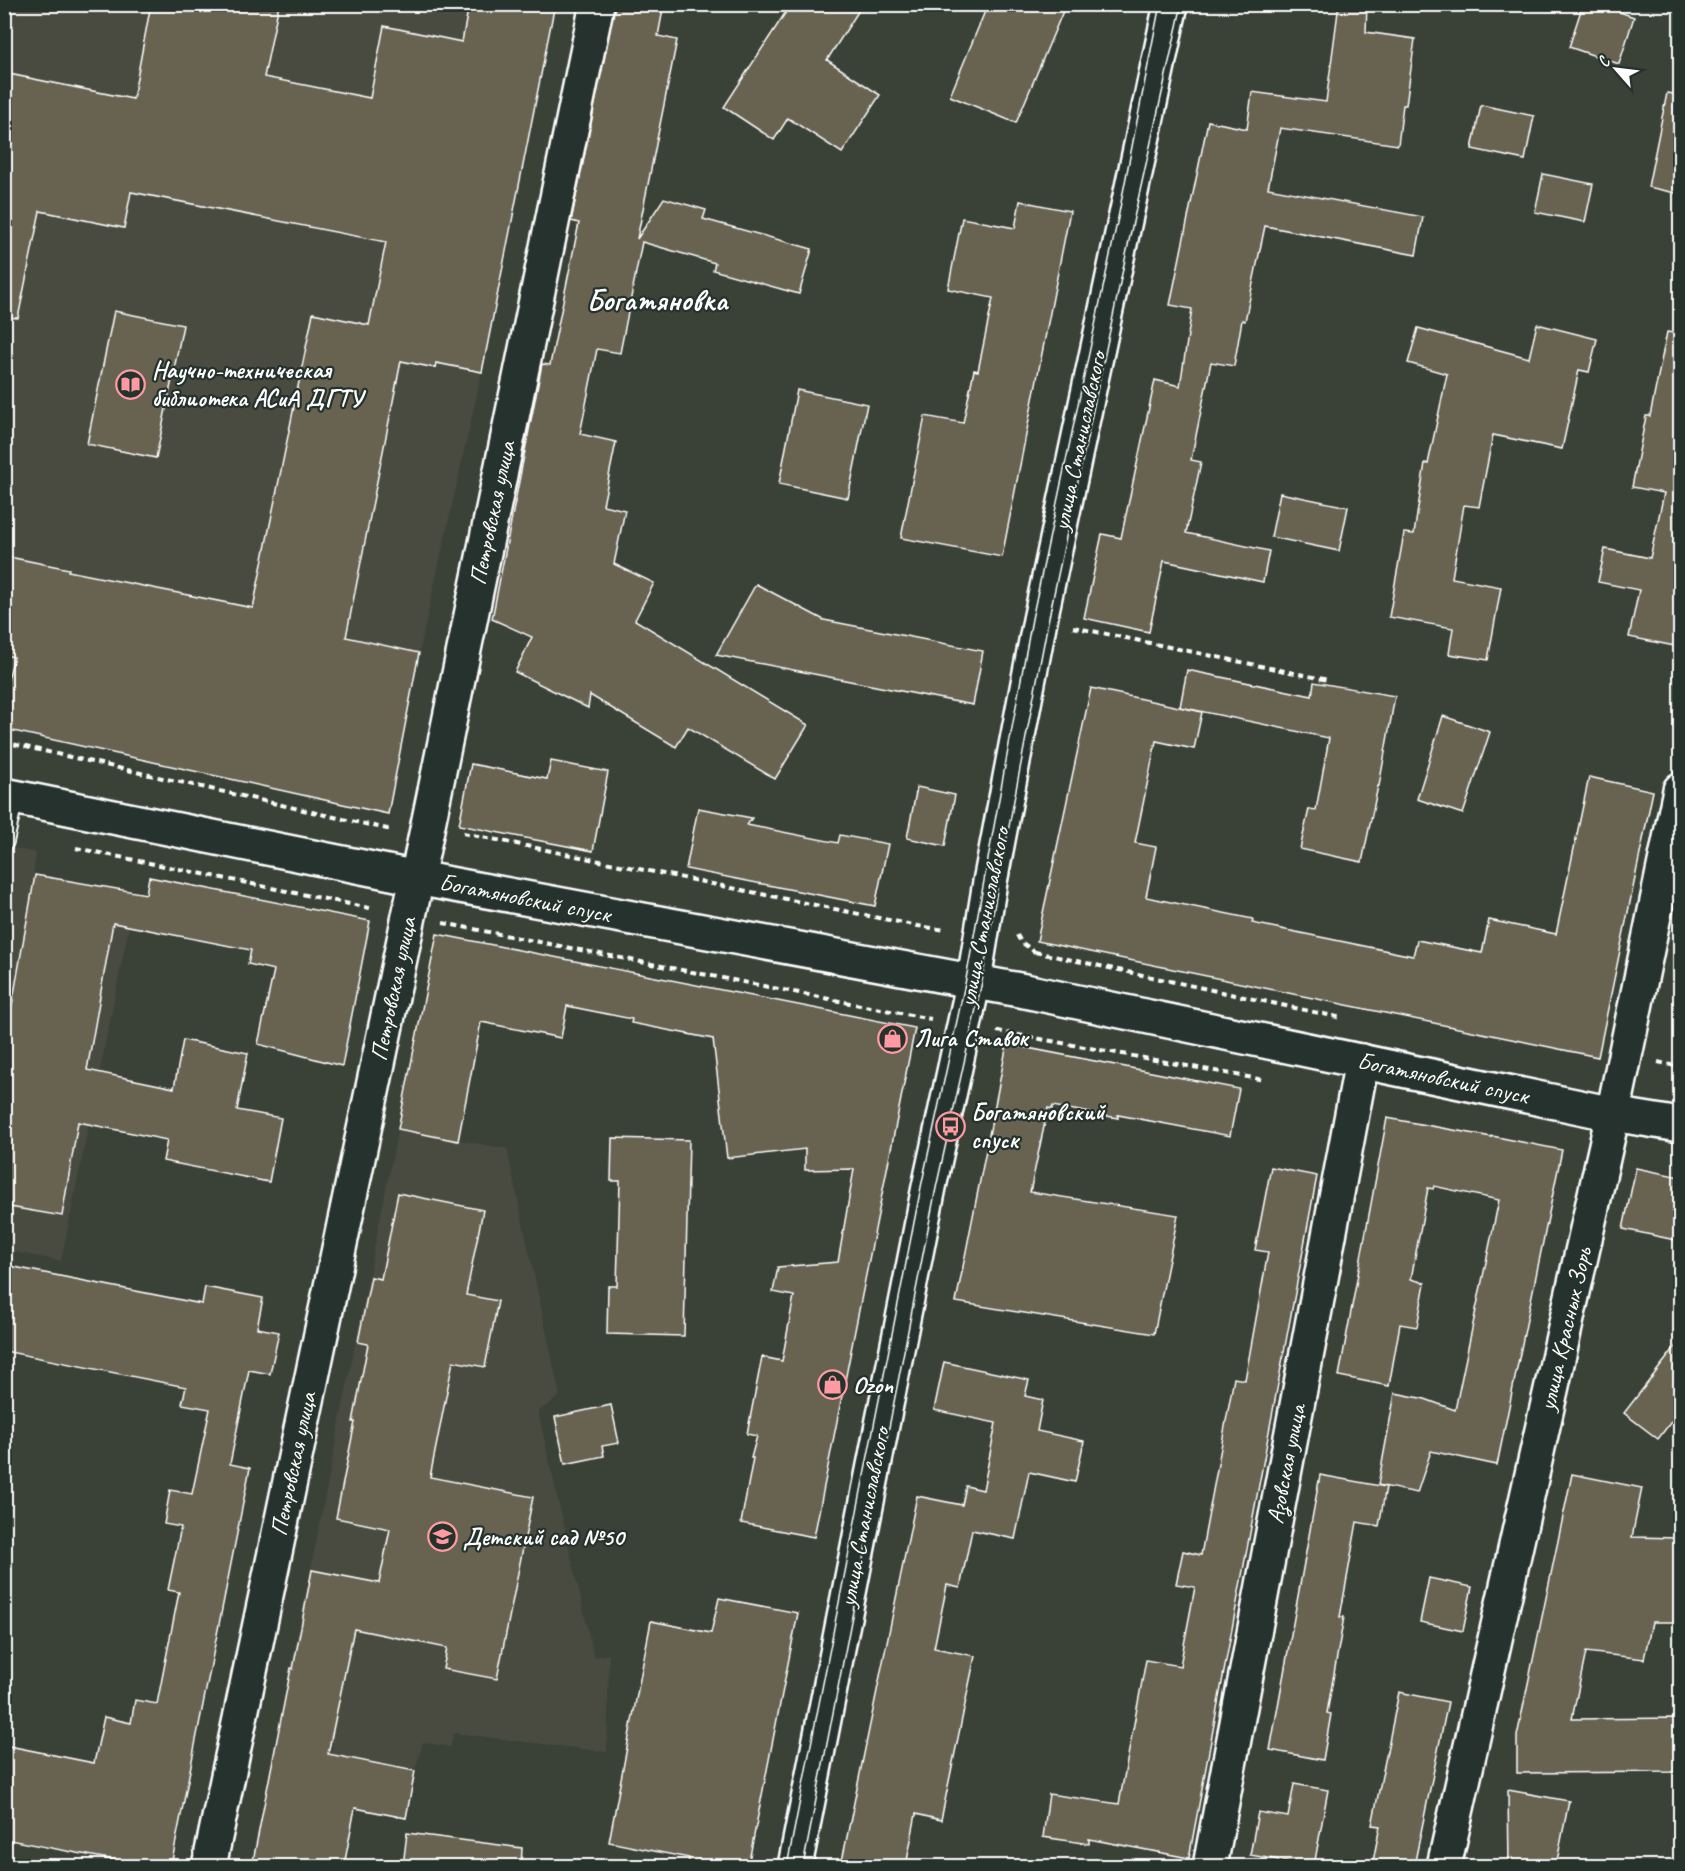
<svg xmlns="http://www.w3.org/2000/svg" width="1685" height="1871" font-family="Caveat,sans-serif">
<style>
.built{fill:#484c40}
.building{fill:#676451;stroke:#fff;stroke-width:1.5}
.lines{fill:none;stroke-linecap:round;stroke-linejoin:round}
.service-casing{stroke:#fff;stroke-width:22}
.minor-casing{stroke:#fff;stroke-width:38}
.tertiary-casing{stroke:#fff;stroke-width:38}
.path{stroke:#fff;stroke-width:4;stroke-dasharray:6 4.5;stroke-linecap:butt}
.service{stroke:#26332d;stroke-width:18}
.minor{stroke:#26332d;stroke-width:33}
.tertiary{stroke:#26332d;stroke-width:33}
.tram{stroke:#fff;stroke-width:1.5}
.labels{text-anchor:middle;stroke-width:4.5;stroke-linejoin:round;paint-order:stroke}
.poi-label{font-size:24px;font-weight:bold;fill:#fff;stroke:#26332d;text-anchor:start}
.street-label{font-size:24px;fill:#fff;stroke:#26332d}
.district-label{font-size:30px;font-weight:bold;fill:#fff;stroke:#26332d}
</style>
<rect width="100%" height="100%" fill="#3a4238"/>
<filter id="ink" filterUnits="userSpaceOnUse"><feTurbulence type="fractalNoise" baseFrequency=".0167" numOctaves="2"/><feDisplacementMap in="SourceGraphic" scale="12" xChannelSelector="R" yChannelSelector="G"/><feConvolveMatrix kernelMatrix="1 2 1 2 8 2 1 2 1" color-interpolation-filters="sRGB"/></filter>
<g filter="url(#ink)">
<g class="built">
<polygon points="4,5 555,5 482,371 419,653 329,800 5,729"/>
<polygon points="4,846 36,853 33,875 136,892 61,1261 5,1250"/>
<polygon points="398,1129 507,1149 560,1396 538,1412 594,1657 609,1654 607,1752 454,1733 450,1747 423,1742 415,1771 332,1755 333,1727 343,1679 291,1668"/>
</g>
<g class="building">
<polygon points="151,4 279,4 264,77 370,98 384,26 462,42 469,4 555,4 482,372 436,363 435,368 401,361 346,637 419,653 388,814 4,729 4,694 14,657 4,655 4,556 69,569 68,571 253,608 313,313 369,325 386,242 131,192 124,228 40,211 18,318 4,317 4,73 133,99"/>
<polygon points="615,4 664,4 658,36 677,40 637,239 664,198 706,210 703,219 812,249 799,294 713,270 715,263 642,242 620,353 597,349 580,434 616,442 603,505 625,510 614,564 654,583 635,620 808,725 775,779 688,727 676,747 590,695 588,708 515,672 532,637 492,619 542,364 550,365 579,223 571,221"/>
<polygon points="791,4 863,4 827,60 880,95 842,153 788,118 774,140 724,107"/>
<polygon points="988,4 1066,4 1016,123 950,96"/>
<polygon points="1339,4 1367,4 1366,32 1415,39 1406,105 1403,105 1398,145 1280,128 1268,188 1423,217 1416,255 1265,226 1245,321 1242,320 1234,366 1211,362 1191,460 1201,462 1186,533 1269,551 1263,582 1164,561 1149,632 1084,618 1102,534 1121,538 1155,380 1180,386 1192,309 1170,305 1208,121 1247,129 1252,92 1326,102"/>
<polygon points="1583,4 1597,4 1634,17 1619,64 1569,47"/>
<polygon points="1667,93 1680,95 1680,194 1648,187"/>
<polygon points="1481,105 1534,116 1525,160 1472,149"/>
<polygon points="1543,174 1593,184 1585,222 1535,212"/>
<polygon points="1020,201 1070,211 1002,557 901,538 925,416 963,423 974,370 978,371 993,298 948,289 962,218 1015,228"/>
<polygon points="114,311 183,325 156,458 87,444"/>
<polygon points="1537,324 1597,339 1589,372 1579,370 1562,449 1493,435 1479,507 1464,505 1452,578 1501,587 1488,660 1449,654 1453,628 1389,617 1404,533 1414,534 1425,463 1428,464 1447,374 1408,363 1418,328 1529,358"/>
<polygon points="1667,332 1680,334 1680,647 1629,637 1639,590 1598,582 1605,549 1650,558 1664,493 1632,487 1646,416 1650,416"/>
<polygon points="797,390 867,404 848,498 779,484"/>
<polygon points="1280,493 1348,507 1339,551 1271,537"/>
<polygon points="756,584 824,620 983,651 973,705 716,655"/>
<polygon points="1187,670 1312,696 1314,682 1395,696 1379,786 1378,786 1362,862 1300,849 1309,809 1316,810 1329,738 1180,707"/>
<polygon points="1091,688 1202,712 1194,749 1156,741 1135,843 1156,847 1146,897 1253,919 1252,923 1413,956 1417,940 1482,953 1489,920 1556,934 1589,777 1653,791 1598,1057 1037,941"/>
<polygon points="1443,716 1490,732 1463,814 1417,799"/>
<polygon points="551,761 608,772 593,851 459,825 471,764 547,779"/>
<polygon points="917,787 955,795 945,846 907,838"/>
<polygon points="698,808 752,818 747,825 838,843 840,835 888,844 875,906 686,869"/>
<polygon points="35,875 146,894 149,877 370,921 342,1066 258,1044 274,970 248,964 251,950 113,923 87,1070 174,1088 183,1040 248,1053 237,1110 281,1118 269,1182 163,1161 167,1140 78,1122 62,1216 4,1206 4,1050"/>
<polygon points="437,934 915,1028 814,1537 741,1523 753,1458 751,1458 757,1436 747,1434 762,1357 782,1361 794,1296 773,1292 778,1267 838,1262 854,1169 805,1170 805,1149 727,1158 713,1039 631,1023 632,1019 567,1006 561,1038 481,1022 458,1141 398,1129"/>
<polygon points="1007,1044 1239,1089 1230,1136 1118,1115 1118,1118 1053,1106 1052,1109 1048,1108 1030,1192 1178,1215 1154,1334 956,1302"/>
<polygon points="1387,1118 1492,1137 1492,1136 1562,1150 1497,1465 1431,1451 1417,1493 1378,1485 1395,1393 1425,1399 1455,1410 1499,1200 1434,1186 1433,1189 1428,1188 1411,1279 1425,1283 1417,1327 1400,1324 1389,1386 1339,1376"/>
<polygon points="612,1138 689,1140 684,1336 607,1334 608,1286 617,1286 620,1181 611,1181"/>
<polygon points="1271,1167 1317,1176 1189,1858 1089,1839 1089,1844 1043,1837 1049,1794 1119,1804 1146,1660 1180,1666 1195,1587 1176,1584 1183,1551 1201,1555 1234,1378 1245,1380 1268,1252 1255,1250"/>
<polygon points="1636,1168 1680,1177 1680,1241 1623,1229"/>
<polygon points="398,1193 483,1210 466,1295 498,1301 485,1367 453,1361 430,1477 533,1497 497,1679 443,1669 447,1648 354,1629 328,1754 415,1771 406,1818 355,1808 344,1866 252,1866 291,1668 293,1669 312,1570 379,1583 390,1529 336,1518 355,1422 353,1422 368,1344 358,1342 371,1277 381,1279"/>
<polygon points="4,1265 202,1304 205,1287 263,1298 257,1328 279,1332 270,1374 249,1370 230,1464 250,1468 171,1866 145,1866 4,1839 4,1745 94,1763 104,1717 131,1723 135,1700 157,1704 179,1592 168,1590 181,1527 164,1524 170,1490 192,1494 210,1409 182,1404 186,1387 4,1351"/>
<polygon points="1680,1341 1680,1410 1658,1439 1624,1413"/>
<polygon points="944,1362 1029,1380 1025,1396 1043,1400 1037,1431 1084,1441 1075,1482 1029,1472 1015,1539 972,1530 960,1588 947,1585 934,1648 975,1656 941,1820 916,1814 906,1866 841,1866 917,1496 962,1505 966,1486 983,1490 996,1423 934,1410"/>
<polygon points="611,1405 619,1443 602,1446 604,1456 565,1464 555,1417"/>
<polygon points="1572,1474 1642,1488 1632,1537 1680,1538 1680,1622 1652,1622 1644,1659 1586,1652 1572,1719 1680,1718 1680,1772 1517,1773 1517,1736"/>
<polygon points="1320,1475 1386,1487 1379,1526 1357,1522 1340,1617 1344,1617 1327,1713 1331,1714 1323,1760 1270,1750"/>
<polygon points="1429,1578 1472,1587 1463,1631 1420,1622"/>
<polygon points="719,1598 798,1613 748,1866 688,1866 689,1858 609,1842 651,1621 711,1633"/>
<polygon points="1399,1692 1448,1702 1414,1866 1372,1866 1380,1826 1372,1825"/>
<polygon points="1294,1784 1328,1790 1314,1866 1250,1855 1258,1812 1288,1817"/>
<polygon points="1508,1790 1569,1801 1556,1866 1509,1866"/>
<polygon points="407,1833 522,1848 521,1866 403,1866"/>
</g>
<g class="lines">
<defs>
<polyline id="service" points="4,841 14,797"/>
<g id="minor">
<polyline points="209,1866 417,878 597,4"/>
<polyline points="1210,1866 1362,1061"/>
<polyline points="1444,1866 1613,1114"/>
</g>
<g id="tertiary">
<polyline points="4,795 417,878 1025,991 1613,1114 1680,1125"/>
<polyline points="1613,1114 1680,790"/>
<polyline points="795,1866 929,1187 974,980 990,882 1040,620 1171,4"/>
</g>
</defs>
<use href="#service" class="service-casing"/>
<use href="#minor" class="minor-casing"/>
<use href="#tertiary" class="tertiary-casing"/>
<g class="path">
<polyline points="1073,627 1328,680"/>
<polyline points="4,742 387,829 393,828"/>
<polyline points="463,833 918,926 946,930"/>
<polyline points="76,848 374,909"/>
<polyline points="443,923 931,1019"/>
<polyline points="1017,935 1021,942 1035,952"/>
<polyline points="1035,952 1342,1018"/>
<polyline points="997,1031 1264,1080"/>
<polyline points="1658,1062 1675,1066 1680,1070"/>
</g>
<use href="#service" class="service"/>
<use href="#minor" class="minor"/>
<use href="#tertiary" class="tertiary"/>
<g class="tram">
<polyline points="787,1866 921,1187 966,979 1032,619 1118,218 1160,4"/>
<polyline points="803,1866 936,1188 982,982 998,884 1048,622 1133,222 1182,4"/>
</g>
</g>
</g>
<defs>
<symbol id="library-ring" viewBox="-11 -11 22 22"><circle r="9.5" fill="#26332d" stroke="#ff9aa2" stroke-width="1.5"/><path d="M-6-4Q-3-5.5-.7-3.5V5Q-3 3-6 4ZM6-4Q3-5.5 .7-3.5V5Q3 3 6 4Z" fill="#ff9aa2"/></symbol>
<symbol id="shop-ring" viewBox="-11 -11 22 22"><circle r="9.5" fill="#26332d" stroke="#ff9aa2" stroke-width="1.5"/><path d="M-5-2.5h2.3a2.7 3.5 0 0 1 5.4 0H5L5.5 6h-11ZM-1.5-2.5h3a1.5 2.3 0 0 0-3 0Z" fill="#ff9aa2"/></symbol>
<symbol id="bus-ring" viewBox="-11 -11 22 22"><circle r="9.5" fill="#26332d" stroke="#ff9aa2" stroke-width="1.5"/><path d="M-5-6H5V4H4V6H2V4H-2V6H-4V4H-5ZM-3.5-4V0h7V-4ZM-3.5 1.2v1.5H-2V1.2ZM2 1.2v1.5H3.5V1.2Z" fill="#ff9aa2"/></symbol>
<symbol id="school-ring" viewBox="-11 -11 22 22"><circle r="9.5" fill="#26332d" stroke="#ff9aa2" stroke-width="1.5"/><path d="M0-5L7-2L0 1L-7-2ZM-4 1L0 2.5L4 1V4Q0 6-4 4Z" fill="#ff9aa2"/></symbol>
</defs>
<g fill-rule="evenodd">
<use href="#library-ring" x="114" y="368" width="33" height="33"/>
<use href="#shop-ring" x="876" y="1022" width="33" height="33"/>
<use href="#bus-ring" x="934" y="1110" width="33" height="33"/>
<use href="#shop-ring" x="816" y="1368" width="33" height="33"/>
<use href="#school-ring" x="426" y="1520" width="33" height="33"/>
</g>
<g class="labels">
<g class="poi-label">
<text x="152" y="378">Научно-техническая<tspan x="152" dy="28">библиотека АСиА ДГТУ</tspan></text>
<text x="914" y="1046">Лига Ставок</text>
<text x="971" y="1120">Богатяновский<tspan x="971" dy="28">спуск</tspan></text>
<text x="853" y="1393">Ozon</text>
<text x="463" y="1545">Детский сад №50</text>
</g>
<g class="street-label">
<text transform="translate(1079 441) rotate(-78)" y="8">улица Станиславского</text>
<text transform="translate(492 513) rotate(-78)" y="8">Петровская улица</text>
<text transform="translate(525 898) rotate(11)" y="8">Богатяновский спуск</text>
<text transform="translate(984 917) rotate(-79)" y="8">улица Станиславского</text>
<text transform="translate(393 989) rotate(-78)" y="8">Петровская улица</text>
<text transform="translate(1443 1078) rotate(12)" y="8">Богатяновский спуск</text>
<text transform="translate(1565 1329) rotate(-77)" y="8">улица Красных Зорь</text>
<text transform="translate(293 1464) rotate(-78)" y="8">Петровская улица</text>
<text transform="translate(1286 1464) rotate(-79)" y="8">Азовская улица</text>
<text transform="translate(864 1517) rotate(-79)" y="8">улица Станиславского</text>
</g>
<g class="district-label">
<text x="657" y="310">Богатяновка</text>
</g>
</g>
<rect width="1685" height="1871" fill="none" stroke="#26332d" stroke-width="24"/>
<rect x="12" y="12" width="1661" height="1847" fill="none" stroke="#fff" stroke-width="2" filter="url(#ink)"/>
<g transform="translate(1616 69) rotate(298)" stroke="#26332d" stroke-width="4.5" paint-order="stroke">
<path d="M0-4.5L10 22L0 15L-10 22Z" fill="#ffffff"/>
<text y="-9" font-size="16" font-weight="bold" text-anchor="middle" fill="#ffffff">С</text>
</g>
</svg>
